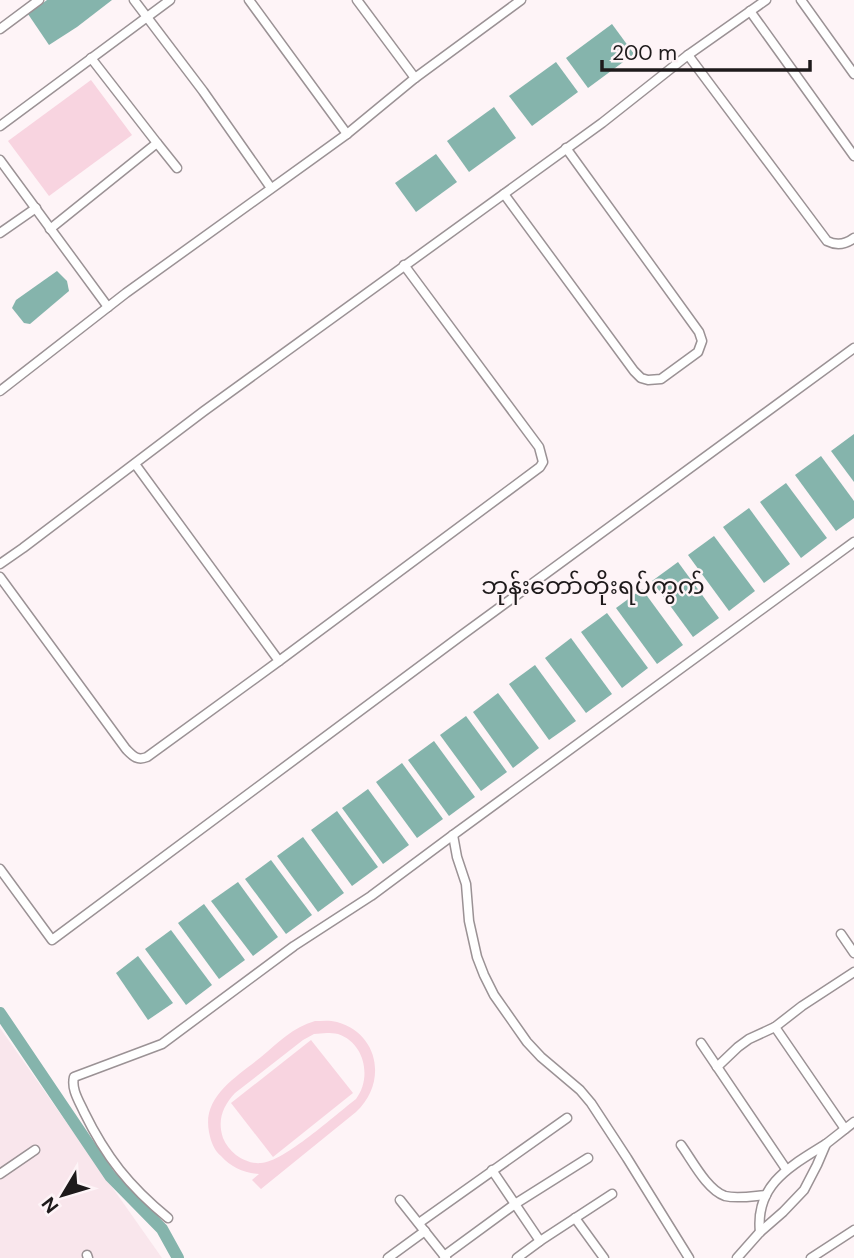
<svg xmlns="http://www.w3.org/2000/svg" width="854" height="1258" font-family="'DM Sans','Noto Sans Myanmar',sans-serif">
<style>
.built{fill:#f9e6ec}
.green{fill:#f8d4e0;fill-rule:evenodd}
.water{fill:#85b4ac}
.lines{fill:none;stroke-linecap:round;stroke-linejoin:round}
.river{stroke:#85b4ac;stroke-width:12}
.street-casing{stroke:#9b9295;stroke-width:11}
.street{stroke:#fff;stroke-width:8}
.labels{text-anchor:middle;stroke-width:5;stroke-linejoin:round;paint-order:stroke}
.quarter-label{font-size:24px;fill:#1e1a1b;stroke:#fef4f7}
</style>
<rect width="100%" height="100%" fill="#fef4f7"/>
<polygon class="built" points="0,1028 162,1258 0,1258"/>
<g class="green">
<polygon points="91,80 132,135 49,196 8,141"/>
<path d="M315,1021C322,1021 330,1020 337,1022C380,1034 387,1084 356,1112L261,1189L252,1180L259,1174C244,1173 231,1167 221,1156C214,1150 211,1142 209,1132C202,1096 237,1077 261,1057C278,1043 293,1027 315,1021ZM327,1033C330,1033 334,1033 338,1034C365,1043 372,1078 356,1099C336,1114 284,1162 261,1163C252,1164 243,1160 236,1155C230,1150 226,1145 223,1138C217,1120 223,1106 235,1093L303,1040L314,1034Z"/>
<polygon points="311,1040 353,1093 273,1157 231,1103"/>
</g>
<g class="water">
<polygon points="47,0 112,0 77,27 49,45 28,14"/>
<polygon points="612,24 634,54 588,88 566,58"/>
<polygon points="556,62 578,92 532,126 509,96"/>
<polygon points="494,107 516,138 469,172 447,141"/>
<polygon points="436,154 457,182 416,212 395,183"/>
<polygon points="57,271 67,281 69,291 30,324 24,323 12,308 16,300"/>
<polygon points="854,434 854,482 831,451"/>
<polygon points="821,456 854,501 854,518 836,531 795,475"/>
<polygon points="786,483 827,538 801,558 760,502"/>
<polygon points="749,508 790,564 764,583 723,527"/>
<polygon points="714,536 755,591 729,611 688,555"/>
<polygon points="678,562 719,618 693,637 652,581"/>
<polygon points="642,589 683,645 657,664 616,608"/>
<polygon points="607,613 648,668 622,688 581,632"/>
<polygon points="571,638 612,694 586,713 545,658"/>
<polygon points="535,665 576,721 549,740 509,684"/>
<polygon points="498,693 539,748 513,768 473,712"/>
<polygon points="466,716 507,772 481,791 440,735"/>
<polygon points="434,741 475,797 449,816 408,760"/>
<polygon points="402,763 443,819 417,838 376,782"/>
<polygon points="368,789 409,845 383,864 342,808"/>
<polygon points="337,811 378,867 352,886 311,830"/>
<polygon points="303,837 344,893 318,912 277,856"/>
<polygon points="271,860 312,915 286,934 245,879"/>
<polygon points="238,882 278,937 253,956 211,901"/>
<polygon points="204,904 245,960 219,979 178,923"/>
<polygon points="171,930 212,985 186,1005 145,949"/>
<polygon points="138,956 173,1003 148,1020 116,973"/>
</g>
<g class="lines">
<polyline class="river" points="0,1013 110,1176 162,1229 178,1258"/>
<defs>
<g id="street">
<polyline points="134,0 203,91 271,188"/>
<polyline points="249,0 347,134"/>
<polyline points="357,0 415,78"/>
<polyline points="801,0 854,74"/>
<polyline points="750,11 854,156"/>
<polyline points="0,29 39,0"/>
<path d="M688,55L827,241C837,246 846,244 854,238"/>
<polyline points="91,58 157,143"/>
<polyline points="0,126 170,0"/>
<polyline points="0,160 108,307"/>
<polyline points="504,194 634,371 641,378 648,380 661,379 698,352 702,341 699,332 566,148"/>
<polyline points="50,229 157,143 177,168"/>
<polyline points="0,233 36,208"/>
<polyline points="0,391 126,293 311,160 347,134 415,78 521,0"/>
<polyline points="0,564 23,548 204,411 602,123 688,55 766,0"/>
<path d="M0,577L126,749C133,756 137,761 147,757L279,661L135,464"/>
<polyline points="279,661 540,467 543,462 539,447 404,265"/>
<polyline points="453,835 457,857 466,884 469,921 477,957 484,975 494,995 527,1042 541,1057 580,1090 591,1103 627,1158 689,1258"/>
<polyline points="0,869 52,940 462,635 854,348"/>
<polyline points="841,934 854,953"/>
<polyline points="701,1043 786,1169"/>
<polyline points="717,1067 738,1047 749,1039 775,1027"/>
<polyline points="845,1129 775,1027 802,1006 854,972"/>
<path d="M681,1145C692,1160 707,1190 725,1196C738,1199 753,1196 766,1195"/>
<polyline points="492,1170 540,1241"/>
<polyline points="0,1174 35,1150"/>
<polyline points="400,1200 446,1258"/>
<path d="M168,1218C129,1186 106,1157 84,1112C79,1101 71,1089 74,1077L162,1044L294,946L371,896L453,835L854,542"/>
<polyline points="575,1218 604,1258"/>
<polyline points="419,1223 567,1118"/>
<path d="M760,1232C755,1184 791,1166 826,1144"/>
<polyline points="87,1255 88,1258"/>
<polyline points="444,1256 515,1204 588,1158"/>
<polyline points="388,1258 425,1231"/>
<polyline points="517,1258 540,1241 612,1194"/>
<polyline points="737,1258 760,1232 783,1212 804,1190 817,1165 826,1144 854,1122"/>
<polyline points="811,1258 854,1230"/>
</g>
</defs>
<use href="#street" class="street-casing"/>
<use href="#street" class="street"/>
</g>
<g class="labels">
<g class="quarter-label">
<text x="593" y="594">ဘုန်းတော်တိုးရပ်ကွက်</text>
</g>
</g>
<g transform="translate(63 1195) rotate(232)" stroke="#fef4f7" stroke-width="5" paint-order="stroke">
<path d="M0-5L12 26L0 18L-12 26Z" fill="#1e1a1b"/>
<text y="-10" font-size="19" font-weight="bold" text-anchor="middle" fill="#1e1a1b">N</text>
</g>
<path d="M602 60v10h208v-10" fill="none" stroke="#1e1a1b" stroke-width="3.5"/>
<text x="612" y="60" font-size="21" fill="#1e1a1b" stroke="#fef4f7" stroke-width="5" paint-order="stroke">200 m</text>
</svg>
